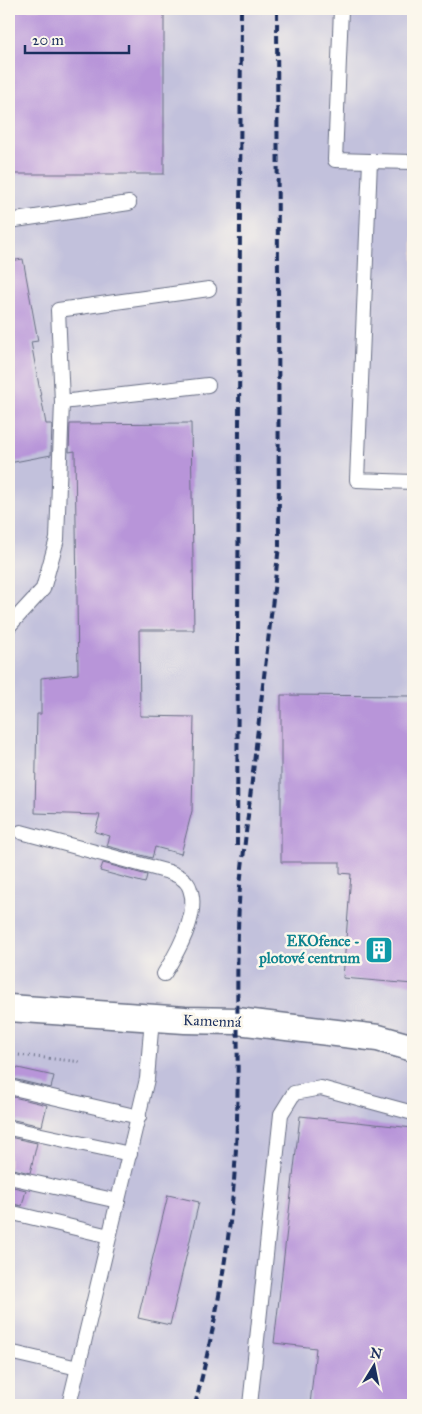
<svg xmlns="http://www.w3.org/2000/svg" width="422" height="1414" font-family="'IM FELL Great Primer',serif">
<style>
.industrial{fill:#c2c1dc}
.building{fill:#b895d9}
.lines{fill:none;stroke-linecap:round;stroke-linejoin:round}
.lane-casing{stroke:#686e84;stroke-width:16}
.street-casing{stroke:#686e84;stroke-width:29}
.path{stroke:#686e84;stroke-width:3;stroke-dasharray:1 4;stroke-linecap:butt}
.lane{stroke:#fff;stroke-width:14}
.street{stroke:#fff;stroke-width:26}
.rail{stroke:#1b2f5e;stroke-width:4;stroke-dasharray:8 4;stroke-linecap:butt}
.labels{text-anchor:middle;stroke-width:5;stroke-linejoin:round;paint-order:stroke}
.culture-label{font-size:15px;font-weight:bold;fill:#0d838f;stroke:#fbf7ec;text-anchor:end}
.street-label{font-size:15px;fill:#1b2f5e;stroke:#fbf7ec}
</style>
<rect width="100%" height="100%" fill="#fbf7ec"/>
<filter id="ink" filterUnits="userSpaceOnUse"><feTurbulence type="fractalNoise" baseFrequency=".02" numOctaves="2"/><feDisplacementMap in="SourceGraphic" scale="10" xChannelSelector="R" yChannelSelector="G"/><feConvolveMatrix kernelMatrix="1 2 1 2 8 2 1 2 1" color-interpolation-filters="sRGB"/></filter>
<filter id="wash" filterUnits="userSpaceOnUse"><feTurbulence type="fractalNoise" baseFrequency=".0096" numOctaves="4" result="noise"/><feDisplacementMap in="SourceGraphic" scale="20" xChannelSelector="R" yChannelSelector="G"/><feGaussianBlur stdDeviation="1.12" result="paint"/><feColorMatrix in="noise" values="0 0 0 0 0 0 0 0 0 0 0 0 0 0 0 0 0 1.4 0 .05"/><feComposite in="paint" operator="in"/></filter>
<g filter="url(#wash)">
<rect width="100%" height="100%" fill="#f6e4cc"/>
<rect class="industrial" x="9" y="9" width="404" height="1396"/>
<g id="blocks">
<g class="building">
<rect x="9" y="9" width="155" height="165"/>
<polygon points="23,259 38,341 31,342 46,424 52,424 51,455 9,463 9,261"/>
<polygon points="191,423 194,630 139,630 140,716 194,717 192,811 181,854 155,847 152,858 107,846 110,836 95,832 100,815 35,813 37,714 41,714 41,678 78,674 75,451 69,452 70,424"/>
<polygon points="281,695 413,696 413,984 343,978 351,874 340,873 340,862 281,862"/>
<polygon points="103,863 147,875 145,883 100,871"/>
<polygon points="9,1066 54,1076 51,1088 9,1078"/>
<polygon points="9,1096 47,1105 42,1126 9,1119"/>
<polygon points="300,1116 413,1128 413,1405 310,1405 316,1348 274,1343"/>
<polygon points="9,1137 37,1143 30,1173 9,1168"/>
<polygon points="9,1186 26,1190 22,1206 9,1203"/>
<polygon points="168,1195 199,1202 170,1325 138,1318"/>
</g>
</g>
</g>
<g filter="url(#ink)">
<use href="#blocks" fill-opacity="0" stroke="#686e84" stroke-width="1"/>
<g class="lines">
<defs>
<g id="lane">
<polyline points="341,9 335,160 370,161"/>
<polyline points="413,162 370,161 357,480 413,482"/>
<polyline points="9,221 129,203"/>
<polyline points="62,402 208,385"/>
<polyline points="9,626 43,589 57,539 62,402 58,310 209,289"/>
<path d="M21,832L169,872C177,875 187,879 190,889C200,914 177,953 164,974"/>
<polyline points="9,1087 139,1117"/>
<polyline points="9,1128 130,1154"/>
<polyline points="9,1177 118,1201"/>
<polyline points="9,1212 109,1236"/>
<polyline points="9,1352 78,1368"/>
<polyline points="69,1405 147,1079 152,1018"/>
<polyline points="250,1405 281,1114 294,1093 321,1088 413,1113"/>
</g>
<polyline id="street" points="9,1008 185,1020 237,1021 378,1038 413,1048"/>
</defs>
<use href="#lane" class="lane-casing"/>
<use href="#street" class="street-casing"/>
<polyline class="path" points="9,1054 82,1062"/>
<use href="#lane" class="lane"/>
<use href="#street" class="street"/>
<g class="rail">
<polyline points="237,846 241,9"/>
<path d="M195,1405C215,1327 230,1247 235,1166C241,1072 234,978 240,885L279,546L277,9"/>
</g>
</g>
</g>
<defs>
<symbol id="building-square" viewBox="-11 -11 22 22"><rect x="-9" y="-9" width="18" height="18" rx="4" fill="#0f9aa8" stroke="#fbf7ec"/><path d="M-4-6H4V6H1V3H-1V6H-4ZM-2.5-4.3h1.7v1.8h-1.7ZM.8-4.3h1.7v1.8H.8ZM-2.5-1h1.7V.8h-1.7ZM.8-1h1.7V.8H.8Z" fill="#fff"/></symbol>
</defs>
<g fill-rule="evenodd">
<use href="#building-square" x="363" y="934" width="32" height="32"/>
</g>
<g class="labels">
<g class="culture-label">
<text x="360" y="946">EKOfence -<tspan x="360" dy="17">plotové centrum</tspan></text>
</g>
<g class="street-label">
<text transform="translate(212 1021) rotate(2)" y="5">Kamenná</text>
</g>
</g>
<rect width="422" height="1414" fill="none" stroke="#fbf7ec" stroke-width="30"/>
<g transform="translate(374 1366) rotate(10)" stroke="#fbf7ec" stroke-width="4" paint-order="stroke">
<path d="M0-4L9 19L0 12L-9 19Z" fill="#1b2f5e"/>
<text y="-8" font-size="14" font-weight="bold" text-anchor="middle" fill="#1b2f5e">N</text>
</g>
<path d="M25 45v8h104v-8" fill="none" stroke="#1b2f5e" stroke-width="2.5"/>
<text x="32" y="45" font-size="15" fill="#1b2f5e" stroke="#fbf7ec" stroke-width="4" paint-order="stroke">20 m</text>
</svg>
